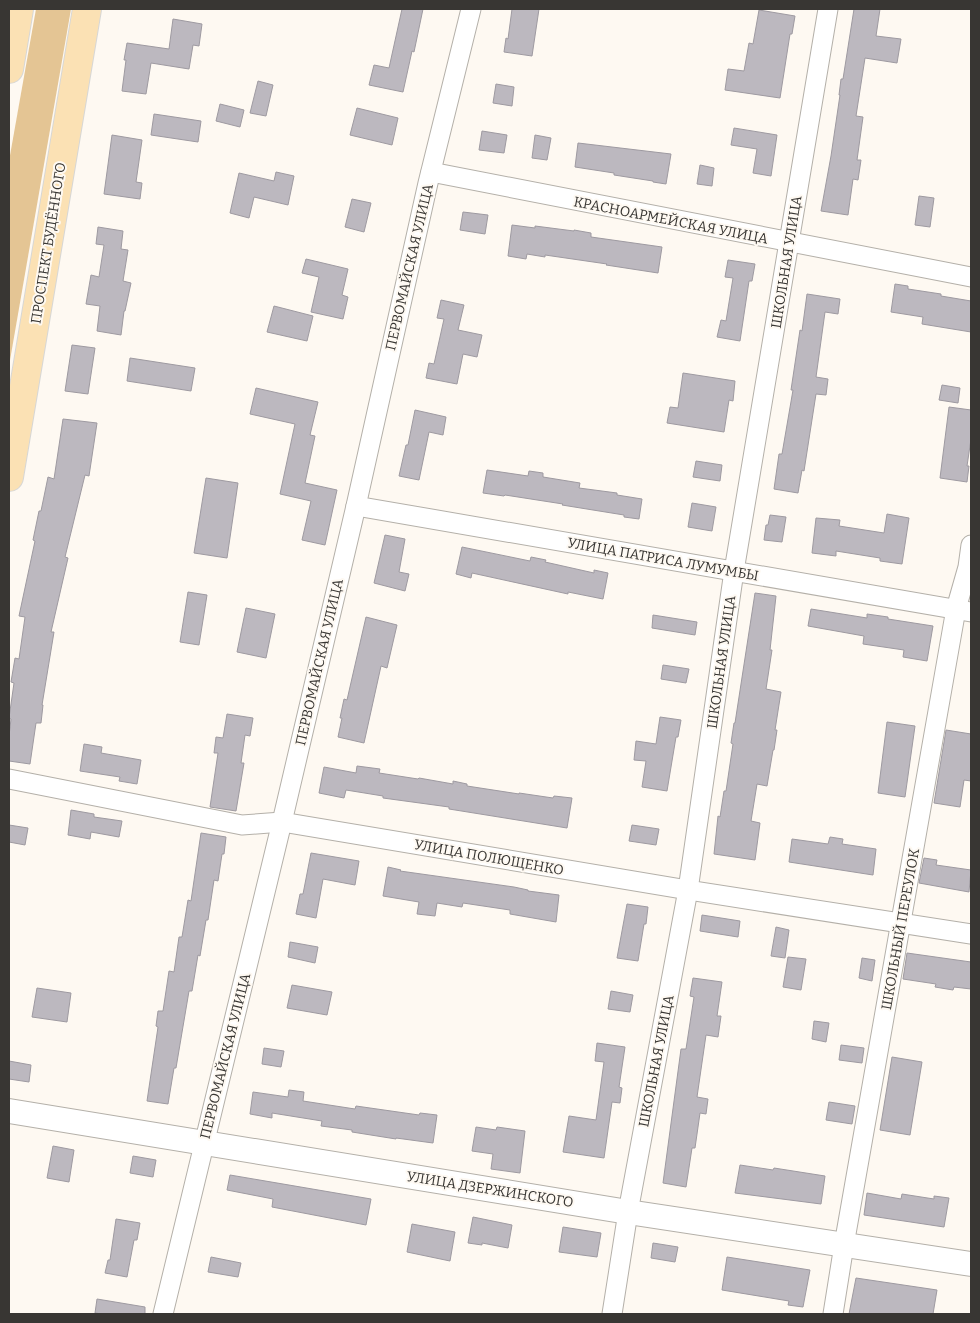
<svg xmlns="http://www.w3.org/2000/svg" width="980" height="1323" font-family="Bitter,serif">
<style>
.green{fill:#e4c594}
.building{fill:#bcb8bf;stroke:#9e9aa1}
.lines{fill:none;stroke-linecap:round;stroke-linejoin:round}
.minor-casing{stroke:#b4b0a9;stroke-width:21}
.tertiary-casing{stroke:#b4b0a9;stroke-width:26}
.primary-casing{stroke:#d7d7d6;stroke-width:30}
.minor{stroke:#fff;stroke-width:19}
.tertiary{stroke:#fff;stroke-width:24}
.primary{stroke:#fbe1b4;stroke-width:28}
.labels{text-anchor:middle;stroke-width:4;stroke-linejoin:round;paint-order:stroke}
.street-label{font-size:14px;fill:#383633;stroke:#fef9f2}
</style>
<rect width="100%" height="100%" fill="#fef9f2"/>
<polygon class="green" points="36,9 71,9 9,366 9,161"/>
<g class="building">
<polygon points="402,9 423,9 414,52 412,51 403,92 369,85 374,65 389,68"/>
<polygon points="512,9 539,9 532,56 504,52 506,38 508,39"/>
<polygon points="854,9 880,9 876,36 901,39 897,63 865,58 856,116 863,117 857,160 861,160 858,180 853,179 848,215 821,211 831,156 840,95 839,95 841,79 843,79"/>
<polygon points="759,10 795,16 792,34 790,34 780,98 725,90 728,69 744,71 749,43 753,44"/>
<polygon points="173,19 202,24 199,46 193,45 189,69 151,63 146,94 122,91 126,60 124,60 127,43 169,49"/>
<polygon points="258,81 273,85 266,116 250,113"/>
<polygon points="496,84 514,87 512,106 493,103"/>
<polygon points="220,104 244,110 240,127 216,121"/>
<polygon points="357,108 398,118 392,145 350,135"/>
<polygon points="154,114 201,121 198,142 151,135"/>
<polygon points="734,128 777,135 771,176 753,173 757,149 731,145"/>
<polygon points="482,131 507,135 504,153 479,150"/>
<polygon points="112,135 142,140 136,182 142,183 140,199 104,194"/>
<polygon points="535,135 551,138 547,160 532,158"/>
<polygon points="578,143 671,154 666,184 653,182 653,181 614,175 614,173 575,167"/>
<polygon points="700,165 714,168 712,186 697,184"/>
<polygon points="276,172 294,176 288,205 254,197 249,218 230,213 239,173 274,181"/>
<polygon points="919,196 934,198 930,227 915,225"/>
<polygon points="352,199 371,203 364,232 345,227"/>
<polygon points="463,212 488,215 485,234 460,230"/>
<polygon points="512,225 535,228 535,226 574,231 574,230 591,233 591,237 662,247 658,273 606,265 607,264 545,255 545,257 527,254 526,259 508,256"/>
<polygon points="98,227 123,231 121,249 128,250 123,281 131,283 125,311 124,311 121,335 97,331 100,306 86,304 91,275 99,277 104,245 96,244"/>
<polygon points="306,259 348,269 342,295 348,297 343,319 311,312 319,277 302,273"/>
<polygon points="728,260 755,264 752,281 749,281 740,341 717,337 721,320 726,321 733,278 725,277"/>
<polygon points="895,284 908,286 908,289 941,294 941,296 971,301 971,332 922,324 923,317 891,312"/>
<polygon points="807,294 840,299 838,314 825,312 816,377 828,379 826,395 816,394 804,471 802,470 798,493 774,489 779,454 782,454 793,390 791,390 800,330 802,331"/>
<polygon points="441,300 464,305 458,330 482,335 477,357 463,354 457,384 426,378 429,363 434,364 444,319 437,318"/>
<polygon points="274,306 313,316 307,341 267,332"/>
<polygon points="72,345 95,348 88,394 65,391"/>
<polygon points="130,358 195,368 191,391 127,381"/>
<polygon points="683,373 735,381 733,401 729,400 724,432 667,423 670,407 678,408"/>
<polygon points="942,385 960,388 958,403 939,400"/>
<polygon points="256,388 318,402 310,435 315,436 305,483 337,490 325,545 302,540 311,501 280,494 295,424 250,414"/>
<polygon points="949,407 971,410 971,439 967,466 969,466 967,482 940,478"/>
<polygon points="415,410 446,417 443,435 429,432 419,480 399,476 406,445 408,445"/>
<polygon points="63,419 97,423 89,476 85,475 65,557 68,558 51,632 54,632 42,705 43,705 41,723 36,723 30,764 9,761 9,736 11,719 9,718 14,683 11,682 15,658 19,659 25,617 19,616 35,541 33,540 39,511 41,511 48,477 54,479"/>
<polygon points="696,461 722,465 720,481 693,477"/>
<polygon points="487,470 528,476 529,471 543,473 543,477 580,483 579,488 617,493 617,495 642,499 639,519 624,517 624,515 562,505 563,504 505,495 504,496 483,493"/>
<polygon points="206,478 238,483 227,558 194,553"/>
<polygon points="692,503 716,507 712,531 688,527"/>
<polygon points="887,514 909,518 902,564 880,561 880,558 836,551 836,556 812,553 816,518 840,520 839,526 884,533"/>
<polygon points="770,515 786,517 782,542 764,540 766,525 768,525"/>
<polygon points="385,535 405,539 399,572 409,574 405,591 374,583"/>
<polygon points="462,547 530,561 531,557 546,560 545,562 594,573 594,570 608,573 603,599 568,592 568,594 472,573 471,578 456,574"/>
<polygon points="188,592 207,595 199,645 180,642"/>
<polygon points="755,593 776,596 770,650 772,650 766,689 781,692 775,730 777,730 774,750 773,750 767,786 757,784 751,821 760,823 755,860 714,854 718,816 720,817 724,791 726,791 733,744 731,743 734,723 735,723"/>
<polygon points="246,608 275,614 266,658 237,652"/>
<polygon points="811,609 867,618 867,614 888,617 888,619 933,626 927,661 903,657 904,650 863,644 864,636 808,626"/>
<polygon points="653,615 697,622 695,635 652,628"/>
<polygon points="366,617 397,625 387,668 381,666 364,743 338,737 342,718 340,718 344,699 347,700"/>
<polygon points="663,665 689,669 686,683 661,679"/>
<polygon points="227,714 253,718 250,736 245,735 241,763 244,763 236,811 210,807 218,753 214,753 216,737 223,738"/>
<polygon points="660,717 681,720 678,737 676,737 667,791 642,787 646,761 634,760 636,741 656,744"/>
<polygon points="887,722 915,726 905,797 878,793"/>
<polygon points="946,730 971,734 971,781 964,780 960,807 934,803"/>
<polygon points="84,744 102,747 101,753 141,760 137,784 119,781 120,777 80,771"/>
<polygon points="357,766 380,769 379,773 418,779 419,778 453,784 453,781 467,784 467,786 519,794 519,793 553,798 554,796 572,798 567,828 449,809 449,807 383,798 383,796 346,790 344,798 319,793 324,767 356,773"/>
<polygon points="71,810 94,814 94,817 122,821 119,837 91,832 90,839 68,835"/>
<polygon points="9,825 28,828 25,845 9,842"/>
<polygon points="632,825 659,829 656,845 629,841"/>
<polygon points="201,833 226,837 224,854 222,854 218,881 214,880 208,920 206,920 200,956 198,955 192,991 189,991 176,1068 174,1068 168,1104 147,1101 158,1027 156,1026 158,1011 163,1011 169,971 174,972 179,937 182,937 188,900 191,901"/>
<polygon points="830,837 843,839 842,844 876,849 873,875 789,862 792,839 828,844"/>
<polygon points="311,853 359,861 355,885 323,879 316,918 296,914 300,894 303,894"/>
<polygon points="924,858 937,860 936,865 971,870 969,892 919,883"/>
<polygon points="388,867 401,870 400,871 514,887 528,890 528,891 559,895 556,922 510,914 510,910 463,903 462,907 437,903 435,916 417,914 419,902 383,896"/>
<polygon points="627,904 648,907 646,924 644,924 638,961 617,958"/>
<polygon points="702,915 740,921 738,937 700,931"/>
<polygon points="776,927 789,930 785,958 771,956"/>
<polygon points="290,942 318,947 315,963 288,957"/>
<polygon points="907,953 971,962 971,989 954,987 953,990 935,987 936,984 903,979"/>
<polygon points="788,957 806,959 801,990 783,987"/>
<polygon points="862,958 875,960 872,981 859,978"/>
<polygon points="693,978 722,982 717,1016 721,1016 718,1037 706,1035 697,1097 708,1099 706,1114 700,1113 695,1148 692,1148 686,1187 663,1183 681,1049 686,1049 694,997 690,996"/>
<polygon points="292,985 332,992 327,1015 287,1008"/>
<polygon points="37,988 71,993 67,1022 32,1017"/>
<polygon points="611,991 633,995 630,1012 608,1009"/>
<polygon points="814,1021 829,1023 826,1042 812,1039"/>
<polygon points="597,1043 625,1047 619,1087 622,1088 620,1103 612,1102 604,1158 563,1152 569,1116 596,1120 604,1062 595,1061"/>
<polygon points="841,1045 864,1048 862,1063 839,1060"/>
<polygon points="264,1048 284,1051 281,1067 262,1064"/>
<polygon points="892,1057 922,1062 910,1135 880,1130"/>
<polygon points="9,1061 31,1065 29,1082 9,1079"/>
<polygon points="289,1090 304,1092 303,1101 355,1109 356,1106 419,1115 420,1113 437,1115 433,1143 396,1138 396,1139 352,1132 352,1130 321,1126 322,1121 272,1113 272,1118 250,1114 253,1092 288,1097"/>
<polygon points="829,1102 855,1106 852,1124 826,1120"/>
<polygon points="476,1127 496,1130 497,1127 525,1131 520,1173 491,1169 493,1154 472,1151"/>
<polygon points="53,1146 74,1150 69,1182 47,1178"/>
<polygon points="133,1156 156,1160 153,1177 130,1173"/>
<polygon points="740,1165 773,1170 774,1168 825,1176 821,1204 735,1193"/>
<polygon points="230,1175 371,1199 366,1225 272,1207 273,1199 227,1190"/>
<polygon points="867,1193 901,1199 902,1194 934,1199 934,1196 949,1198 944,1227 864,1215"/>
<polygon points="473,1217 512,1225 508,1248 482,1243 482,1245 468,1243"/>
<polygon points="116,1219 140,1223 137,1240 134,1240 127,1277 105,1273 108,1260 110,1260"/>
<polygon points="412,1224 455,1232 450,1261 407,1252"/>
<polygon points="563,1227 601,1233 597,1257 559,1252"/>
<polygon points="653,1243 678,1247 675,1262 651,1258"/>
<polygon points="211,1257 241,1263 238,1277 208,1272"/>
<polygon points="727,1257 810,1270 803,1307 788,1305 789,1301 722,1290"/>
<polygon points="856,1278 937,1290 933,1314 849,1314"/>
<polygon points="97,1299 145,1307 145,1314 102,1314 95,1313"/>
</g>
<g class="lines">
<defs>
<g id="minor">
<polyline points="431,172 971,277"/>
<polyline points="356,506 971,612"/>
<polyline points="9,779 242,825 282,822 688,890 971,934"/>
<polyline points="163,1314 282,822 356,506 428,183 471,9"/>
<polyline points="612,1314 628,1212 688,890 734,571 828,9"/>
<polyline points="833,1314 844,1245 956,609 968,567 971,545"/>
</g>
<polyline id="tertiary" points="9,1111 628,1212 971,1264"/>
<g id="primary">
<polyline points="9,69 19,9"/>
<polyline points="9,477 87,9"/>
</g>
</defs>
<use href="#minor" class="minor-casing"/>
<use href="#tertiary" class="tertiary-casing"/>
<use href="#primary" class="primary-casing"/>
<use href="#minor" class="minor"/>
<use href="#tertiary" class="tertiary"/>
<use href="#primary" class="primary"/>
</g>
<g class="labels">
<g class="street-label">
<text transform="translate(671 220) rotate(11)" y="5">КРАСНОАРМЕЙСКАЯ УЛИЦА</text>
<text transform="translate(48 243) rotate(-81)" y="5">ПРОСПЕКТ БУДЁННОГО</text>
<text transform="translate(786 262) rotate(-81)" y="5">ШКОЛЬНАЯ УЛИЦА</text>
<text transform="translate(409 267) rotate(-77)" y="5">ПЕРВОМАЙСКАЯ УЛИЦА</text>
<text transform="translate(663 559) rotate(10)" y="5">УЛИЦА ПАТРИСА ЛУМУМБЫ</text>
<text transform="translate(319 662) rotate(-77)" y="5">ПЕРВОМАЙСКАЯ УЛИЦА</text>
<text transform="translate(721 662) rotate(-82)" y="5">ШКОЛЬНАЯ УЛИЦА</text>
<text transform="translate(489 857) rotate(10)" y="5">УЛИЦА ПОЛЮЩЕНКО</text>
<text transform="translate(900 929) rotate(-80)" y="5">ШКОЛЬНЫЙ ПЕРЕУЛОК</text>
<text transform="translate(225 1056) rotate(-76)" y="5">ПЕРВОМАЙСКАЯ УЛИЦА</text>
<text transform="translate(656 1061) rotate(-79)" y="5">ШКОЛЬНАЯ УЛИЦА</text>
<text transform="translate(490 1189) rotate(9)" y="5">УЛИЦА ДЗЕРЖИНСКОГО</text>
</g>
</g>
<rect width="980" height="1323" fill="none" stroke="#383633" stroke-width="20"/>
</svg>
